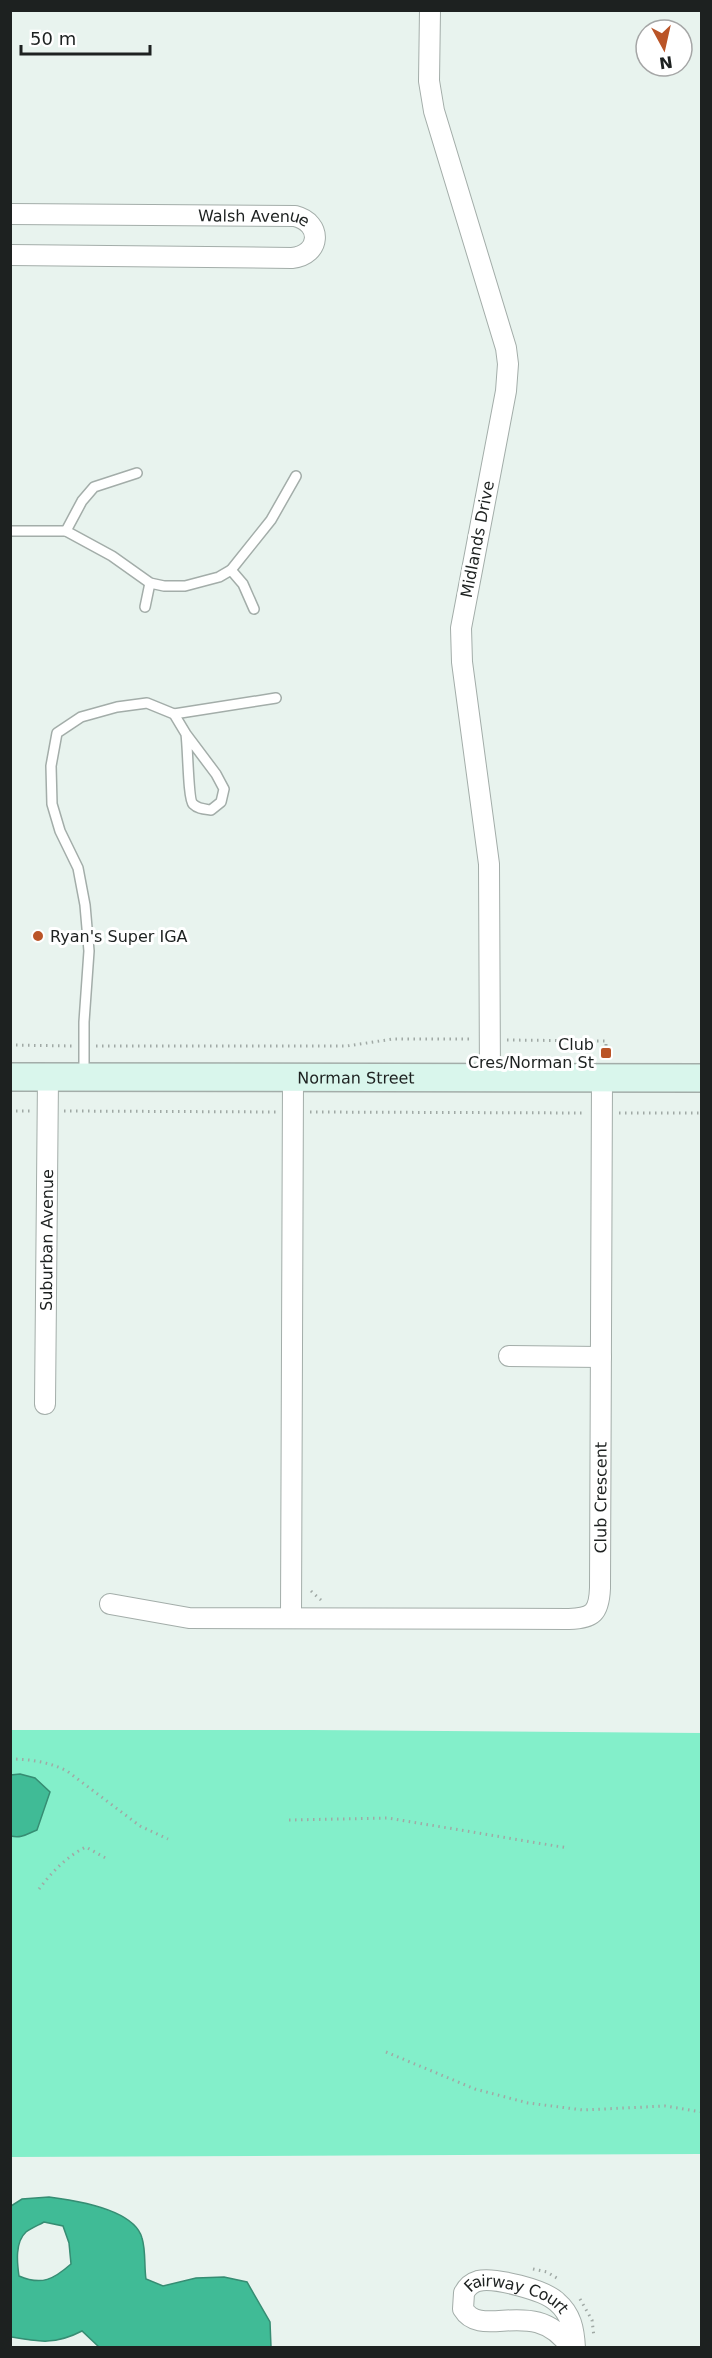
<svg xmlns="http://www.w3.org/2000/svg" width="712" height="2358" font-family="'DejaVu Sans',sans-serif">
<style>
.green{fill:#83efca}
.water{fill:#40bb96;stroke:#368d73;stroke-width:1.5;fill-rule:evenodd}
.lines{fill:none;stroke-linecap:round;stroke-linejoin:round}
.lane-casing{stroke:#a3ada9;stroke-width:12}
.street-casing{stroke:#a3ada9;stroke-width:22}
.secondary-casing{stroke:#a3ada9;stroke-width:30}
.path{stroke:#a0a9a5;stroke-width:3;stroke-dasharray:1.5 4.5;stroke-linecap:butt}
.lane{stroke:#fff;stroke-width:9}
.street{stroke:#fff;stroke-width:20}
.secondary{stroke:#d9f6ec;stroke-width:27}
.poi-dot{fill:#ba5427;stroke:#fff;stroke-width:2}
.labels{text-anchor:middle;stroke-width:6;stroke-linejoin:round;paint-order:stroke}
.street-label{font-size:16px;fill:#1d2120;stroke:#fff}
.poi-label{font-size:16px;fill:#1d2120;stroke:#fff;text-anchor:start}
</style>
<rect width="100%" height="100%" fill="#e8f3ee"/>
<polygon class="green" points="10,1730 312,1730 701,1733 701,2154 11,2157"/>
<g class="water">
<path d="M20,1774L35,1778L50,1792L37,1830C28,1833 22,1839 11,1836V1775Z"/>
<path d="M49,2197C73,2200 134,2209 142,2238C146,2251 144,2266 146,2279L163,2286L196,2278L224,2277L247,2282L270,2322L271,2347H99L82,2331C55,2345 39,2342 11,2337V2206L22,2199ZM44,2222L63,2226L69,2243L71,2264C54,2279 42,2286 19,2276C17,2262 15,2242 26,2232C31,2228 39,2225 44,2222Z"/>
</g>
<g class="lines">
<defs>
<g id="lane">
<polyline points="10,531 66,531 112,556 150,583 164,586 185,586 219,577 231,570 271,520 296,476"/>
<polyline points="66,531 82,501 94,487 137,473"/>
<polyline points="231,570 243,584 254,609"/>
<polyline points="145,607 150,583"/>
<polyline points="174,714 276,698"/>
<path d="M84,1074V1022L89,951L85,905L78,868L60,831L52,804L51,766L57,733L81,717L117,707L147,703L174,714L186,734L216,774L224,789L221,802L211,810C204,809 198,809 193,804C188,799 188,747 186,734"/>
</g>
<g id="street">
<polyline points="430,10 429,81 434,111 506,348 508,364 506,391 461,628 462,662 489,864 490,1078"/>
<path id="s1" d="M10,214L295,216C323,223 321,255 292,258L10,255"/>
<polyline points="509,1356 601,1357"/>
<path id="s2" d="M45,1404L48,1077"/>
<path id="s3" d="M110,1604L189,1618L569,1619C593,1618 599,1613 600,1588L602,1078"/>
<polyline points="291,1618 293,1078"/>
<path id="s4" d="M571,2348C535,2294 482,2341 463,2309L464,2293C467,2287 471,2283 478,2281C494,2277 545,2290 557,2302C571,2314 574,2329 575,2348"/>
</g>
<g id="secondary">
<path id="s5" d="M10,1077L702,1078"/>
</g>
</defs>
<use href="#lane" class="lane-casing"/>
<use href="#street" class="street-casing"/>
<use href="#secondary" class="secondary-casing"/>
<g class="path">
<polyline points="507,1040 606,1041 606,1058"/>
<polyline points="10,1045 72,1046"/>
<polyline points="96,1046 347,1046 393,1039 473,1039"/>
<polyline points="10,1111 31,1111"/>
<polyline points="64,1111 277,1112"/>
<polyline points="310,1112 586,1113"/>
<polyline points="619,1113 702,1113"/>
<polyline points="311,1591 321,1600"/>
<path d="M10,1759C30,1759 49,1762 67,1771L140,1826L168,1839"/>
<polyline points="289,1820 388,1818 568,1848"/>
<path d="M39,1889C52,1872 67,1856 86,1847L109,1860"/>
<polyline points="386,2052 475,2089 528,2103 583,2110 665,2106 702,2112"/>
<polyline points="533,2269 547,2272 560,2280"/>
<polyline points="580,2299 592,2320 594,2337"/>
</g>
<use href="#lane" class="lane"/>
<use href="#street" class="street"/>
<use href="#secondary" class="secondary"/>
</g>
<g class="poi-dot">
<circle cx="38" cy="936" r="6"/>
<rect x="600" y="1047" width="12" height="12" rx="3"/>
</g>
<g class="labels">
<g class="street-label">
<text dy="6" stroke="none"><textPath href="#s1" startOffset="244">Walsh Avenue</textPath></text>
<text transform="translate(477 539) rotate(-79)" y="6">Midlands Drive</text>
<text dy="6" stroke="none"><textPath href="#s5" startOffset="346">Norman Street</textPath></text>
<text dy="6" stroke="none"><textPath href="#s2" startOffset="164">Suburban Avenue</textPath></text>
<text dy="6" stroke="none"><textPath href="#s3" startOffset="602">Club Crescent</textPath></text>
<text dy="6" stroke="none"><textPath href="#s4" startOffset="198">Fairway Court</textPath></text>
</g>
<g class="poi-label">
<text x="50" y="942">Ryan's Super IGA</text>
<text x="594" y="1050" text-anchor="end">Club<tspan x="594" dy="18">Cres/Norman St</tspan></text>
</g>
</g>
<rect width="712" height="2358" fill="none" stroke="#1d2120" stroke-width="24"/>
<g transform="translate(664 48) rotate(172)"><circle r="28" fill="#ffffff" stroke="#a5a6a6" stroke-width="1.5"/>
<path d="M0-4.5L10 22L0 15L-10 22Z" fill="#ba5427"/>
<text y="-9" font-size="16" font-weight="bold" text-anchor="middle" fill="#1d2120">N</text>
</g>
<path d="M21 45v9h129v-9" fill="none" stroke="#1d2120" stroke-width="3"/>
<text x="30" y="45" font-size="18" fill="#1d2120" stroke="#ffffff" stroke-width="4.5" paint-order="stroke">50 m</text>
</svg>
